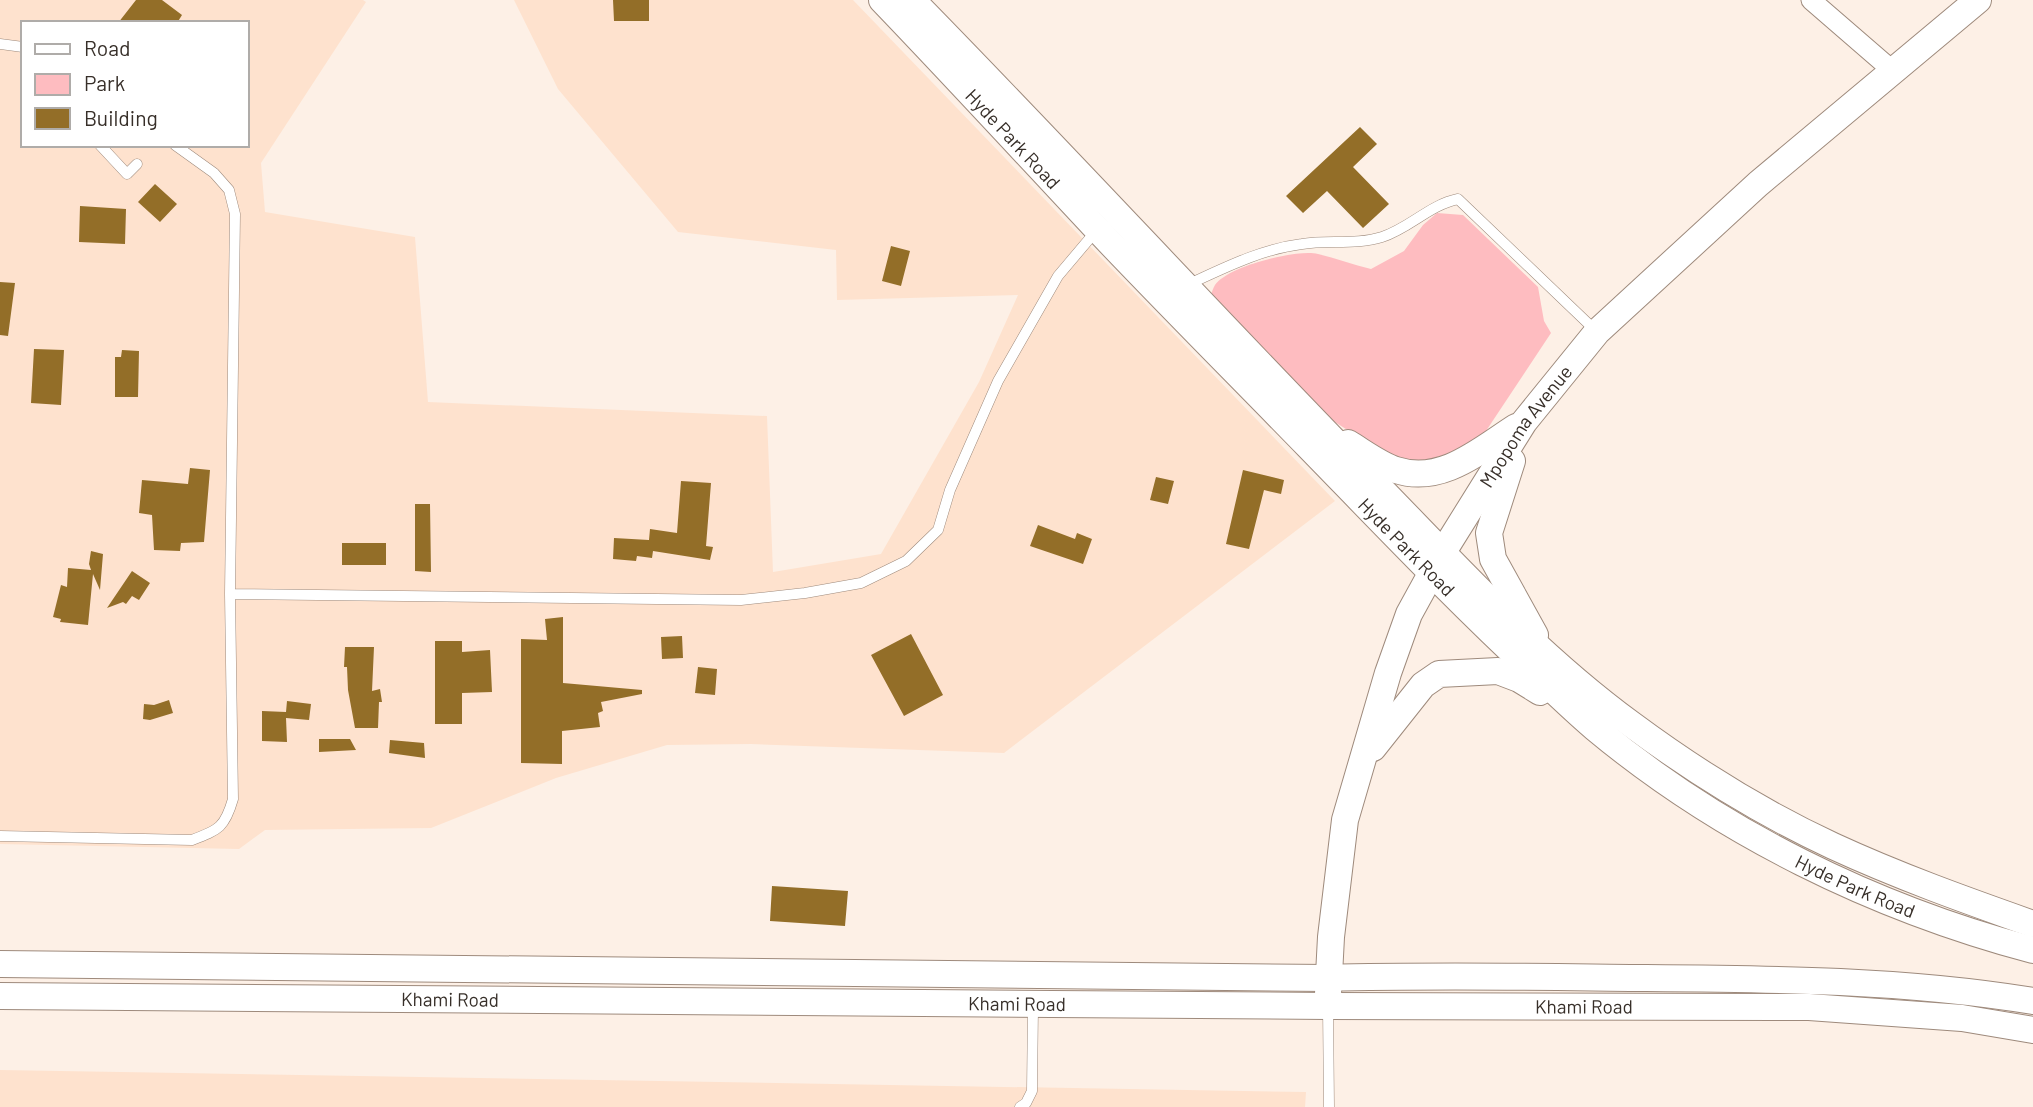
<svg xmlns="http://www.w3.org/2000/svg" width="2033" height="1107" font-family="Barlow,sans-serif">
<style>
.built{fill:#fee2ce;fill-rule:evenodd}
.green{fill:#febcc0}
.building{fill:#936e28}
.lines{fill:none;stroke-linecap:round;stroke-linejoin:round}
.lane-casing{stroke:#9e8a7c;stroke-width:11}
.street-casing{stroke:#9e8a7c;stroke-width:21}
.secondary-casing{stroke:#9e8a7c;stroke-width:28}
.lane{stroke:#fff;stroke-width:10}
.street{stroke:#fff;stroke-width:19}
.secondary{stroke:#fff;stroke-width:26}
.labels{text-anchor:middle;stroke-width:7;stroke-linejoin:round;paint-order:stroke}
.street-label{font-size:19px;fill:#372f29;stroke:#fff}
</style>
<rect width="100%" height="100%" fill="#fdf0e6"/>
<path class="built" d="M0,0H363L366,2L261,163L265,212L415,237L428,402L767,416L773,572L881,554L979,382L1018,295L837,300L836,250L678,232L558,89L514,0H853L1335,501L1004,753L751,744L667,745L556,778L431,828L265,830L239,849L0,844ZM23,23H247V145H23Z
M0,1070L1306,1092L1305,1107H0Z"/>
<path class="green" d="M1437,213L1463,215L1538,287L1544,321L1551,333L1480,440L1455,460L1399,463L1313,408L1211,295C1212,292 1213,288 1215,285C1228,266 1296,249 1318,254C1336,258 1353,265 1371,269L1404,251L1423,225Z"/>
<path class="building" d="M136,0H162L182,15L177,23H118Z
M613,0H649V21H614Z
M1360,127L1377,144L1353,167L1389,204L1363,228L1327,191L1303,213L1286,196Z
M155,184L177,204L160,222L138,202Z
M80,206L126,209L125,244L79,242Z
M891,246L910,251L901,286L882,281Z
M0,282L15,283L8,336L0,335Z
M34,349L64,350L61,405L31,403Z
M122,350L139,351L138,397H115V357H121Z
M190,468L210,470L204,542L181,543L180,551L154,550L152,515L139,513L142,480L188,484Z
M1243,470L1284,480L1281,494L1264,490L1249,549L1226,544Z
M1156,477L1174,481L1168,504L1150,500Z
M681,481L711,483L706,546L713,547L710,560L653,551L652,558L637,556L636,561L613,559L614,538L649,540L650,529L677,533Z
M415,504H430L431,572L415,571Z
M1038,525L1075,539L1077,533L1092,539L1083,564L1030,546Z
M342,543H386V565H342Z
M91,551L103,554L100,590L93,574L88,625L60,622L61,619L53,617L61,585L67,587L68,568L91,570L89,564Z
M132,571L150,583L139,600L132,596L126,604L123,602L107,608Z
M563,617V683L642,690V694L601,702L603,711L598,713L600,727L562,731V764L521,763V639L547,640L545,619Z
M911,634L943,695L904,716L871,655Z
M682,636L683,658L662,659L661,637Z
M435,641H462V652L490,650L492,692L462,693V724H435Z
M345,647H374L372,691L380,689L382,702H379L378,728H355L348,690L347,667H344Z
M698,667L717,669L715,695L695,693Z
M169,700L173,713L150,720L143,719L144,704L154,705Z
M287,701L311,704L309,720L286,718L287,742L262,741V711L286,712Z
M319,739H350L356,750L319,752Z
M390,740L424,743L425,758L389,753Z
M772,886L848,891L845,926L770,921Z"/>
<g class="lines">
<g class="lane-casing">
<path id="lane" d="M0,44L23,47
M100,145L127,174L137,164
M1187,285C1224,268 1261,249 1302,244C1328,240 1357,245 1382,237C1410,228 1429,205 1458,199L1597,332
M230,594L741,600L805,593L861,583L906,561L938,530L950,490L998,381L1058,276L1096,231
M0,836L192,840C219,830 225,827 233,799L230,594L235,214L229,190L214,173L175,145
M1328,1006L1329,1107
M1020,1107L1026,1103L1032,1091L1033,1007"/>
</g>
<g class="street-casing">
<path id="street" d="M1811,0L1893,71"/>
</g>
<g class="secondary-casing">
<g id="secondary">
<path id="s1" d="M882,0C954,75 1024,151 1095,227C1165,301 1237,373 1308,446C1384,524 1459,603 1539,677C1558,694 1576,712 1595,728C1721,833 1875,908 2033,950"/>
<path d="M912,0C1069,160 1221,326 1378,486C1459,569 1537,655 1631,724C1693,770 1762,813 1833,846C1898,876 1965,900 2033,924"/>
<path d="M1348,443C1363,452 1380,465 1396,470C1442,485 1480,450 1516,427"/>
<path d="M1512,461L1489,533L1493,559L1535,635"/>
<path d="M1373,748L1423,685L1439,674L1498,671L1519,679L1540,692"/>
<path d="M0,964L1328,978C1434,975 1540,977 1646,978C1776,979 1905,980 2033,1001"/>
<path id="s2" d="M1328,994L1331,937L1345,820L1388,673L1409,614L1443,552L1524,422L1597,332L1758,184L1978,0"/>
<path id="s3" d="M0,996L1328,1006L1809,1007L1962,1018L2033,1030"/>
</g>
</g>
<use href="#lane" class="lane"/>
<use href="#street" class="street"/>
<use href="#secondary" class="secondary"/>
</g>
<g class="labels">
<g class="street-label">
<text dy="7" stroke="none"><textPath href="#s1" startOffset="191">Hyde Park Road</textPath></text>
<text dy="7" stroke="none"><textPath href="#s2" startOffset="612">Mpopoma Avenue</textPath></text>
<text dy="7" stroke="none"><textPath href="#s1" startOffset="758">Hyde Park Road</textPath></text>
<text dy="7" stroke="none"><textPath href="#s1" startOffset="1325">Hyde Park Road</textPath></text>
<text dy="7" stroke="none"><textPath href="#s3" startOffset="450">Khami Road</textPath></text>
<text dy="7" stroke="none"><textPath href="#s3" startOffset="1017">Khami Road</textPath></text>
<text dy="7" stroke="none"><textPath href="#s3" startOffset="1584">Khami Road</textPath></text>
</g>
</g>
<rect x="21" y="21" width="228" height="126" fill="#ffffff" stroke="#afaca9" stroke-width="2"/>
<rect x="35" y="44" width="35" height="10" fill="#ffffff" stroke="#afaca9" stroke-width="2"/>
<text x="84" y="56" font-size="21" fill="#372f29">Road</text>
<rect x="35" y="74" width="35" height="21" fill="#febcc0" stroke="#afaca9" stroke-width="2"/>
<text x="84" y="91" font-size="21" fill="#372f29">Park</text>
<rect x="35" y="108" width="35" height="21" fill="#936e28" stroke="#afaca9" stroke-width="2"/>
<text x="84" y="126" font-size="21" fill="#372f29">Building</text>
</svg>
